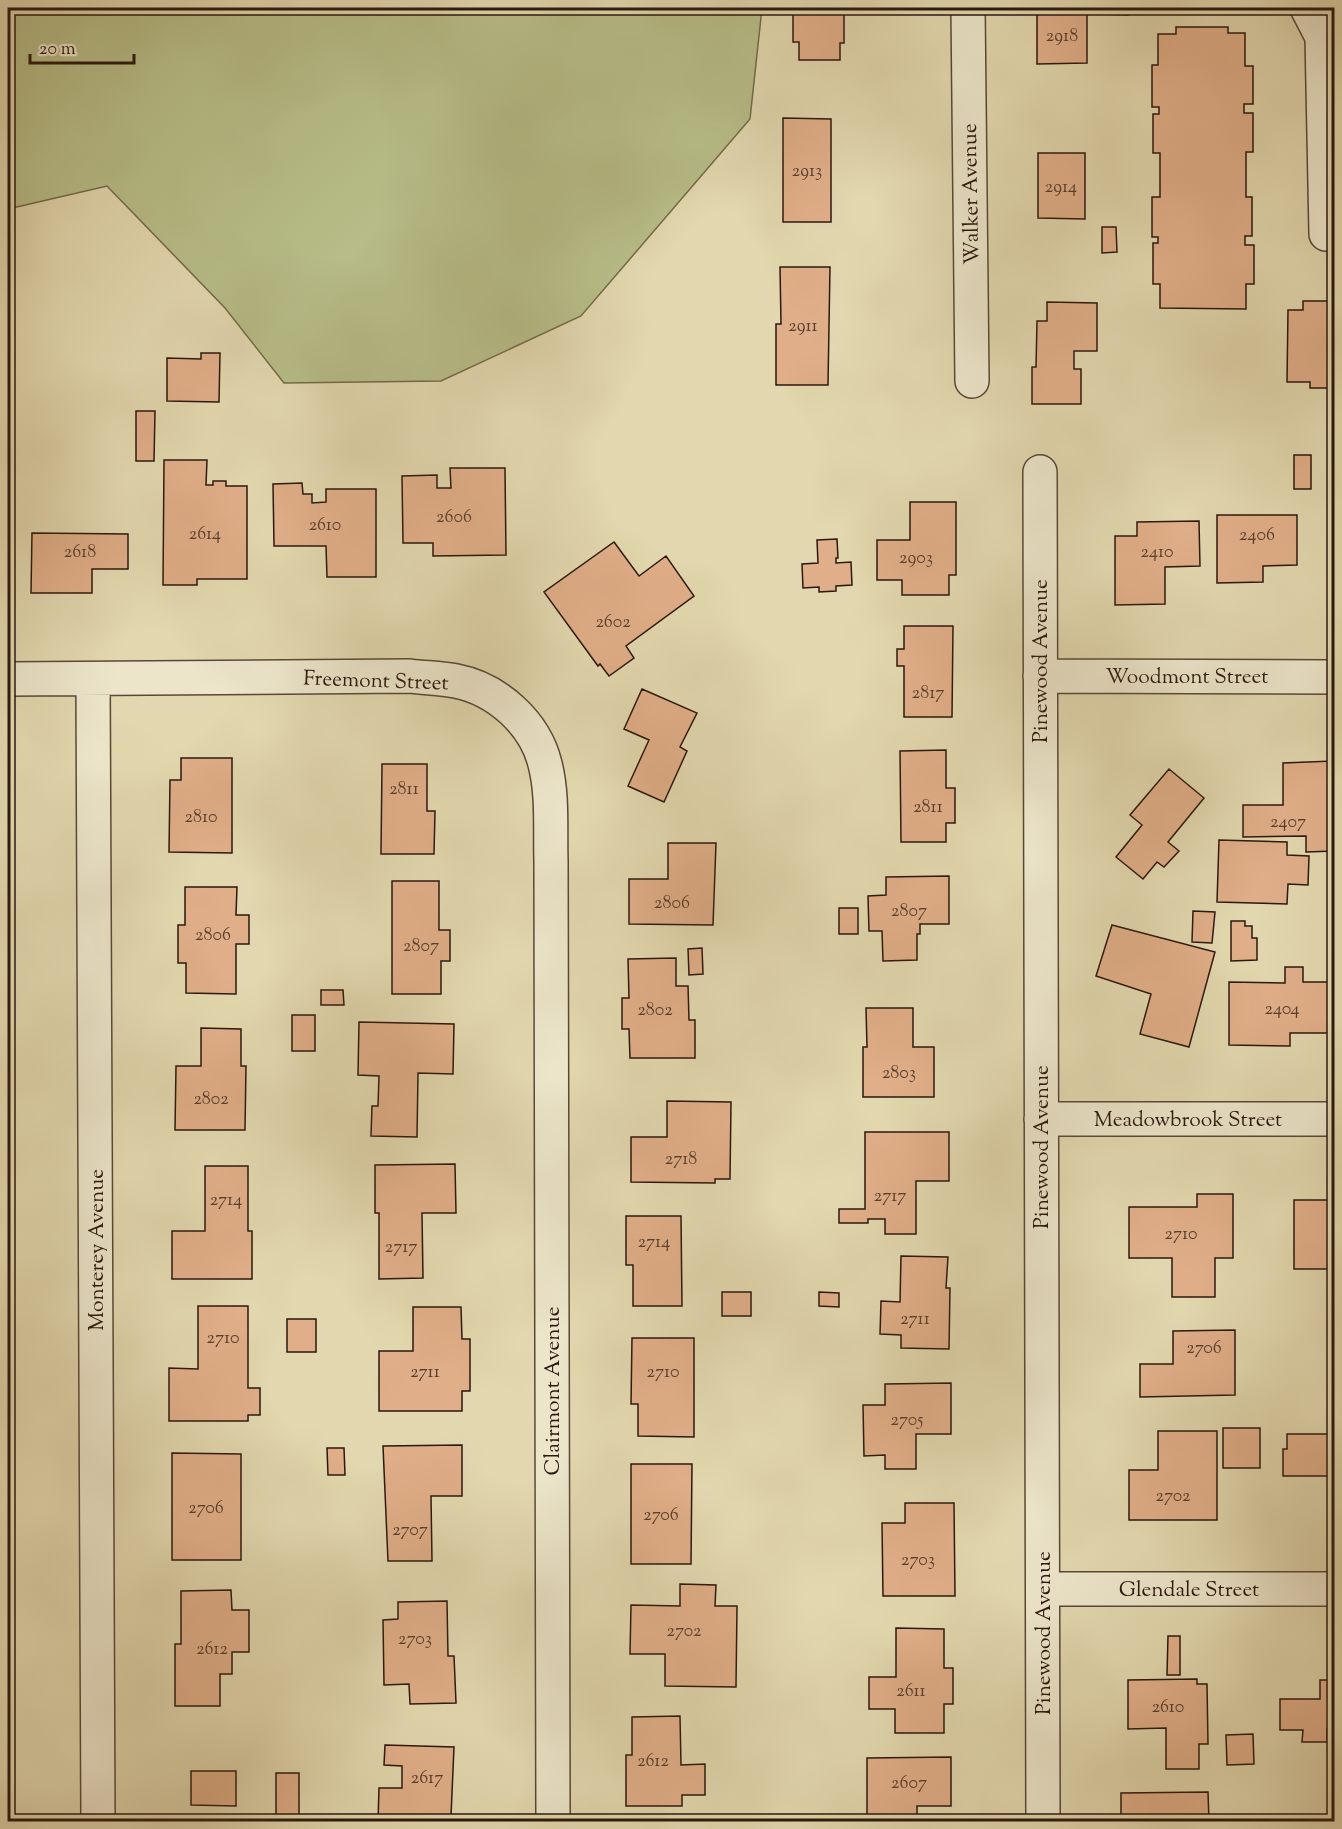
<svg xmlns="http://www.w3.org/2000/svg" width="1342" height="1829" font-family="'Sorts Mill Goudy',serif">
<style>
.green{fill:#b7bd88;stroke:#716a4c;stroke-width:1.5}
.building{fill:#e0ae88;stroke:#2b180f;stroke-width:1.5}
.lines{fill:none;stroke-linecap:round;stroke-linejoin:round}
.minor-casing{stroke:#594837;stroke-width:36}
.minor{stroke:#ece5ca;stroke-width:33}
.labels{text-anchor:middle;stroke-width:4.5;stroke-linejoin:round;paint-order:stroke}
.number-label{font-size:18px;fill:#583e2d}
.street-label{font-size:21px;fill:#2b180f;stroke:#ece5ca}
</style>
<rect width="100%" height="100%" fill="#e2d7ae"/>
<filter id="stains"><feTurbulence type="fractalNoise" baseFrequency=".00333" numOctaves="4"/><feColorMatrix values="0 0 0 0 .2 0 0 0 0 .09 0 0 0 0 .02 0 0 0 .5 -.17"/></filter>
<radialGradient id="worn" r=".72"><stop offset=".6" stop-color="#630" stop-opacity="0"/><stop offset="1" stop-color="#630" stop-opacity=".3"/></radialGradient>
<path class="green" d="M8,8H762L750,119L581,316L441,381L284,383L225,308L107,186L8,209Z"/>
<path class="building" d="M793,8H844V43H840V60H799V42H793Z
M1037,8H1087V63L1037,64Z
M1099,8H1128V15L1099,14Z
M1176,27H1228V33H1245V66H1253V104H1244V113H1253V152H1246V197H1252V236H1245V245H1254V284H1246V309L1160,308V284H1153V243H1158V237H1152V197H1160V153H1153V114H1159V107H1152V65H1158V34H1176Z
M783,118L831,119V222H783Z
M1038,153H1085V219L1038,218Z
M1102,227H1116L1117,252L1102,253Z
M780,267H830L828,385H776V324H781Z
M1303,301H1334V388H1310V382H1287L1288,310H1303Z
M1047,302L1097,303V351H1074V369H1081V404H1032V367H1036L1037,321H1047Z
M201,353H220L219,402L167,401V358L201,359Z
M136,411H155L154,461H136Z
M1294,455H1311V489H1294Z
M164,460H207L206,485H213V481H226V486H247V579H197V585H163Z
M450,468H505L506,555L433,556V543H403L402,476L437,475V488H451Z
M302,483L303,494H312V503L326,502V489H376V577H327L326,546H274L273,484Z
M910,502H956V575H949V595H902V580H877V540H910Z
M1217,515H1297V565L1263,566V582L1217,583Z
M1199,521L1200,566L1165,567V604L1115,605V536H1137V522Z
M32,533L128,534V569H92V593H31Z
M837,539L838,558H836V563L851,562L852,585L836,586V591L819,592V587L803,588L802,564L818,563L817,540Z
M614,542L639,576L666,556L694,596L626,646L634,658L609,676L600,664L598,666L544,592Z
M904,626H953L952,717H904V666H897V649H904Z
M642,689L697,713L680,747L687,751L664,802L628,786L649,740L624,729Z
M946,750V788H955V823H946V842H901L900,751Z
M181,758H232V853L169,852L170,780H181Z
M1333,761L1334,851L1306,852V836L1243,837V805H1283V763Z
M382,764H427V811H435L434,854H381Z
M1169,769L1204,798L1168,842L1179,851L1164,867L1157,862L1143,879L1116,857L1142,825L1130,815Z
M1219,840L1287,842V855L1309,856L1308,885L1288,884L1287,904L1217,902Z
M668,843H716L713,925L629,924V879H668Z
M8,860H11V892H8Z
M949,876V924H920V934H917V960L883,961L882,931H869L868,896L886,895V877Z
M392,881H439V930H450V961H441V994H392Z
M185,887H237L236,915H249V944H236V994L186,993V963H178V925H185Z
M839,908H858V934H839Z
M1193,911L1215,912L1212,943L1192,942Z
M1231,921H1245V926H1252V938H1257V960L1231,961Z
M1112,925L1215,952L1189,1047L1140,1034L1151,994L1096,976Z
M702,948L703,974L689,975L688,949Z
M676,958V986H688L689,1020H695V1058H630L629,1029H622V998H629L628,959Z
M1285,967H1303V982H1334V1033H1290V1046L1229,1045V982L1285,983Z
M321,990H343L344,1005H321Z
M866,1008H913V1047H934V1097H863V1047H867Z
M292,1015H315V1051H292Z
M359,1022L454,1024L453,1074L418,1073L417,1137L371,1136L372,1106H378L379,1076L358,1075Z
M201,1028L241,1029V1066H246L245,1130H175L176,1066H201Z
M667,1101L731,1102L730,1179H715V1183L631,1182V1137H667Z
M865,1132H949V1181H916V1234H885V1219H868V1223H839V1209H865Z
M455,1164L456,1213H422L423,1278L379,1279V1213H375V1165Z
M205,1166H248V1231H252V1279H172V1231H205Z
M1197,1194H1233V1258H1215V1297H1172V1258H1129V1207H1197Z
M1294,1200H1334V1269H1294Z
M626,1216H681L682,1306H633V1265H626Z
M901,1256L948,1257L946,1288H950L949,1349L901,1348V1335L880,1334L881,1301L900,1302Z
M722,1292H751V1316H722Z
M819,1292L839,1293V1307L819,1306Z
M198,1306H248V1388H260V1415H248V1421H169V1368L198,1369Z
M413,1307H461L462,1339H470V1391H462V1411H379V1351H413Z
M287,1319H316V1352H287Z
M1235,1330V1395L1140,1397V1364H1173V1331Z
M632,1338H694V1437L638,1436V1404H631Z
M951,1383V1434H916V1469H885V1455L864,1456L863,1405H885V1384Z
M1223,1428H1260V1468H1223Z
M1158,1431H1217V1520H1129V1470H1158Z
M1287,1434H1334V1476H1283V1449H1287Z
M462,1445V1496H431L432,1561H388L383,1446Z
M327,1448H344L345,1475H328Z
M172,1453L241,1454V1560H172Z
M631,1464H692L691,1564H631Z
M905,1503H954L955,1596H883L882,1523H905Z
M680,1584L716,1585L715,1606H737L736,1687L665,1686V1654H630L631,1605L680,1606Z
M231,1590L232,1610H249V1652H232V1674H220V1706H175V1644H181V1591Z
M447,1601L448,1656H454L456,1703L410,1704L409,1684L384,1685L383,1620L398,1619V1602Z
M896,1628L944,1629V1668H953V1704H944V1733H895V1709H869V1677H896Z
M1168,1636H1180V1675H1167Z
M1197,1679V1684H1207L1208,1744H1199V1769H1166V1728L1128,1729V1680Z
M1320,1680H1334V1730L1327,1729V1742H1302L1303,1730H1280V1699H1320Z
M680,1716L681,1765L705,1764V1795H682V1806H626V1755H632V1717Z
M1253,1734L1254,1764L1227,1765L1226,1735Z
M385,1745L454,1747L451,1816L483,1817V1822H378L379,1788H402V1766L384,1765Z
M951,1757V1806H917V1822H862V1817H867V1758Z
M191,1771H236V1806L191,1805Z
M276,1773H299V1815H276Z
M1208,1792L1209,1822H1121V1793Z
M238,1820V1822H155V1821Z"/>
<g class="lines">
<g class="minor-casing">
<path id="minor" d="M968,8L972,381
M1307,8L1322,37L1326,234H1334
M1040,472L1043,1822
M1040,676L1334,677
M8,679L410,676C425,678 441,678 456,681C497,689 535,723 545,764C553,795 550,829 551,861L553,1822
M93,679L98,1822
M1041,1119H1334
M1043,1589H1334"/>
</g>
<use href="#minor" class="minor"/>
</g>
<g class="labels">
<g class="number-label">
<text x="1062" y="41">2918</text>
<text x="807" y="176">2913</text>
<text x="1061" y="192">2914</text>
<text x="803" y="331">2911</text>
<text x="454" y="522">2606</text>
<text x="325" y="530">2610</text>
<text x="205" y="539">2614</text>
<text x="1257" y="540">2406</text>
<text x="80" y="557">2618</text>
<text x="1157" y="557">2410</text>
<text x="916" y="563">2903</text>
<text x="613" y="627">2602</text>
<text x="928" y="698">2817</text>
<text x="404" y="794">2811</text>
<text x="928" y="812">2811</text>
<text x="201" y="822">2810</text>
<text x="1288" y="827">2407</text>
<text x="672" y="908">2806</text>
<text x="909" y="916">2807</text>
<text x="213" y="940">2806</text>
<text x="421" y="951">2807</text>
<text x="1282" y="1014">2404</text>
<text x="655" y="1015">2802</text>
<text x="899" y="1078">2803</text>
<text x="211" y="1104">2802</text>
<text x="681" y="1164">2718</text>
<text x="890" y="1201">2717</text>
<text x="226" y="1205">2714</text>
<text x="1181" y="1239">2710</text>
<text x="654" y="1247">2714</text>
<text x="401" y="1252">2717</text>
<text x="915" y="1324">2711</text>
<text x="223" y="1343">2710</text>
<text x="1204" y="1353">2706</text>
<text x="425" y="1377">2711</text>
<text x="663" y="1377">2710</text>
<text x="907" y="1425">2705</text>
<text x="1173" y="1501">2702</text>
<text x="206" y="1513">2706</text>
<text x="661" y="1520">2706</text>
<text x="410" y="1535">2707</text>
<text x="918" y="1565">2703</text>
<text x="684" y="1636">2702</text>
<text x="415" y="1644">2703</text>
<text x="212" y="1654">2612</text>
<text x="911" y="1696">2611</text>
<text x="1168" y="1712">2610</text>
<text x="653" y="1766">2612</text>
<text x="427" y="1783">2617</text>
<text x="909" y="1788">2607</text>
</g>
<g class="street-label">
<text transform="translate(970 194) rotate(-91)" y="7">Walker Avenue</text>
<text transform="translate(1040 661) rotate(-90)" y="7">Pinewood Avenue</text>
<text x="1187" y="683">Woodmont Street</text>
<text transform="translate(376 680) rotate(2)" y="7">Freemont Street</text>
<text x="1188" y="1126">Meadowbrook Street</text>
<text transform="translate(1041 1147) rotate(-90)" y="7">Pinewood Avenue</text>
<text transform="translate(96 1250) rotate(-90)" y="7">Monterey Avenue</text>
<text transform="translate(552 1391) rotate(-90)" y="7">Clairmont Avenue</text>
<text x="1189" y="1596">Glendale Street</text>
<text transform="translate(1043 1633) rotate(-90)" y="7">Pinewood Avenue</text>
</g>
</g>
<rect width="1342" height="1829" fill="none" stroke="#e2d7ae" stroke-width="30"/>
<rect x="9" y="9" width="1324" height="1811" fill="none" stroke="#2b180f" stroke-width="3"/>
<rect x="15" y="15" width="1312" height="1799" fill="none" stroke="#2b180f" stroke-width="1.5"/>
<path d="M30 54v9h104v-9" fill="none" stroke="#2b180f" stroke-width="3"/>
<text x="39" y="54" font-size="18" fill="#2b180f" stroke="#ece5ca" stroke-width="4.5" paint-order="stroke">20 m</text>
<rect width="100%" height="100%" filter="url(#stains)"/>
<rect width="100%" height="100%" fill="url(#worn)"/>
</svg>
